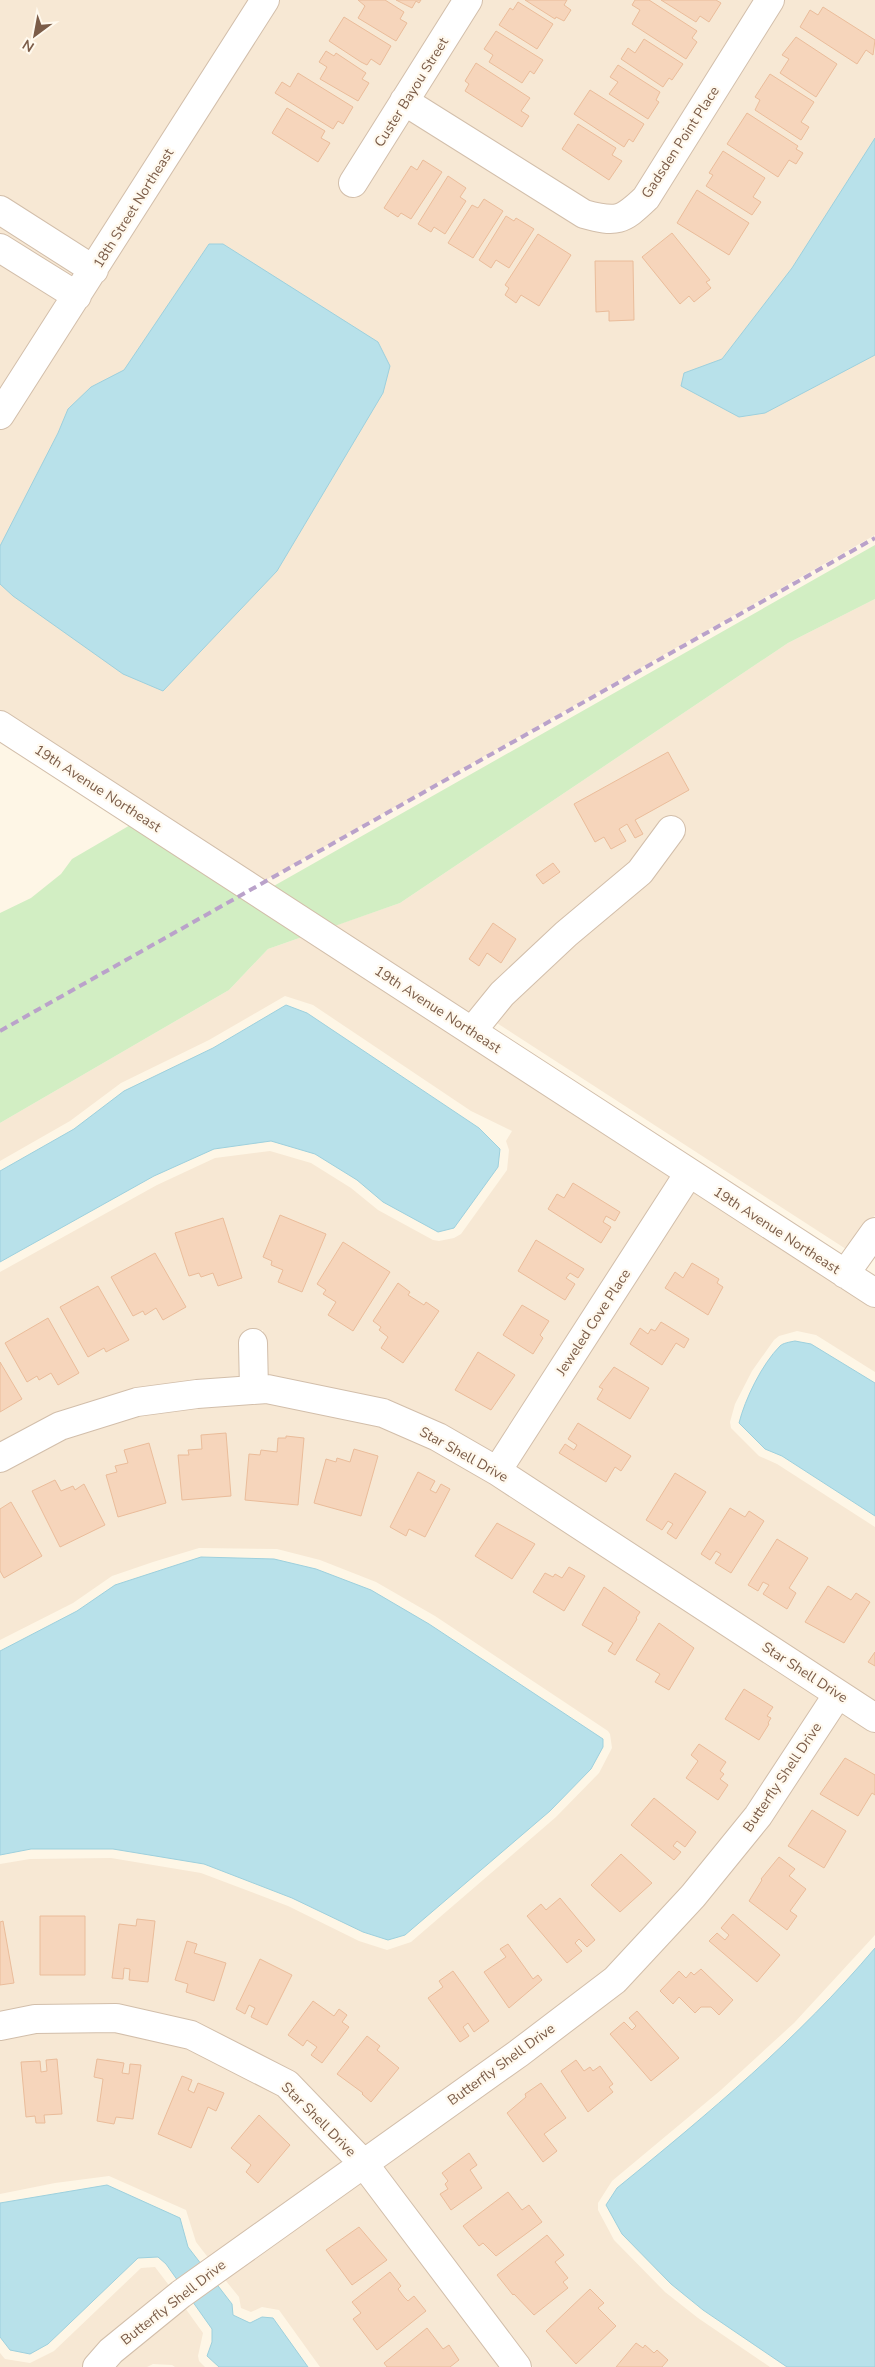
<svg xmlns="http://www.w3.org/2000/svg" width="875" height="2367" font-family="'Nunito Sans',sans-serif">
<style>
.residential{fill:#f7e8d4}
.green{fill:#d2eec3}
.water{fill:#b8e1ea;stroke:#9dd0dd}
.building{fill:#f6d5bb;stroke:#eabc9a}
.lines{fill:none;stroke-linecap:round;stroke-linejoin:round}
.minor-casing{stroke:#d2beaa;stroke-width:30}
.minor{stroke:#fff;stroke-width:28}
.rail{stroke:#baa2ca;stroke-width:4;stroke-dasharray:8 5;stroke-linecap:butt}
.labels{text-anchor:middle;stroke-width:4.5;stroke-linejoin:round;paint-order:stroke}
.street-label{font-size:14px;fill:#7b5c48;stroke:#fff9ee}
</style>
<rect width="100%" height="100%" fill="#fef6e6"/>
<path class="residential" d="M0,0H875V535L252,888L0,723Z
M875,599V1215L849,1251L486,1016L482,1021L334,926L400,903L788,643Z
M305,936L675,1177L494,1457L264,1378L263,1330L242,1333L243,1379L0,1447V1272L157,1185L215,1158L270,1151L311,1163L351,1188L378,1210L433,1240L439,1241L454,1238L461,1234L507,1170L509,1150L506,1141L512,1131L471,1111L313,1005L285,996L209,1040L121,1083L70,1121L0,1161V1123L229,990L268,949Z
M692,1188L875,1308V1372L816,1335L797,1331L779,1336L774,1340L752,1371L735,1404L730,1422L731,1428L759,1456L777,1464L875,1527V1704L511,1467Z
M265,1400L379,1424L433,1447L491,1481L823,1698L750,1810L686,1889L608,1971L366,2150L196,2025L0,2015V1864L30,1859L111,1858L201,1873L288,1906L359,1941L387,1950L411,1942L556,1817L599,1773L612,1748L610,1734L608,1731L435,1616L376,1582L320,1560L277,1549L199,1548L153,1562L112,1576L73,1603L0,1640V1470L63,1436L138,1413Z
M840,1709L875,1732V1935L794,2023L721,2090L612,2181L598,2203V2210L614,2240L665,2292L698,2318L770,2367H533L379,2165L620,1988Z
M35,2030H114L187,2046L280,2093L347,2163L210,2260L196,2242L186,2210L109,2176L55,2183L0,2194V2037Z
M361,2179L503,2367H320L279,2310L262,2307L251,2312L241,2308L239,2297L222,2276Z
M155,2267L171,2288L84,2367H0V2353L5,2359L30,2363L54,2351L141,2268Z
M183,2305L203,2333L198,2356L199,2361L205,2367H175L172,2365L153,2364L147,2367H110Z"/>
<path class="green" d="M875,545V599L788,643L400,903L332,927L272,887Z
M132,824L305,936L268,949L229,990L0,1123V913L31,898L61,874L72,859Z"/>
<path class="water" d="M875,138V355L765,413L739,417L681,386L684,373L722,359L792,268Z
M209,244H223L378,342L390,366L383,393L277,571L163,691L123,674L13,596L0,584V546L58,433L68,409L91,387L124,370Z
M286,1005L307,1013L479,1128L500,1149L498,1167L454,1228L438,1232L383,1202L357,1180L315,1154L271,1141L214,1149L154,1176L0,1262V1171L74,1129L124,1091L213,1048Z
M795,1341L811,1344L875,1383V1516L782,1456L765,1449L739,1423C745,1399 762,1364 780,1346C783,1343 790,1342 795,1341Z
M201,1557L274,1559L316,1569L371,1590L429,1624L603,1739V1747L591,1769L550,1811L405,1935L388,1940L363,1932L292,1898L204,1864L113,1849H31L0,1855V1651L77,1611L115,1585Z
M875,1948V2367H787L703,2310L671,2284L622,2234L606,2205L617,2188C708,2114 799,2038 875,1948Z
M107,2185L180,2218L188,2247L232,2304L233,2315L250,2323L262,2317L273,2318L308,2367H219L207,2356L212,2342V2329L166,2264L158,2257L138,2258L48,2344L30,2354L10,2350L0,2337V2203Z"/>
<path class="building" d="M358,0H385L404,12L400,19L407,23L396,41L358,18L365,6Z
M396,0H421L419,3L416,1L412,8Z
M525,0H567L564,5L571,10L564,21L556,17L555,19Z
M635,0H649L697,31L692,38L697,42L686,59L632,24L640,10L632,5Z
M661,0H716L721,3L709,22L700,16L696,22Z
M518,2L553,24L537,49L499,25L510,8L513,10Z
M823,7L875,40L873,55L866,50L857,64L800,27L810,10L818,15Z
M344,17L391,46L380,65L371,59L367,65L361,62L329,41Z
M496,31L543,60L534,74L530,71L522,83L489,62L493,55L484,49Z
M796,37L837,64L816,97L780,73L789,59L782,55Z
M644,39L683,64L672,80L669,78L663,87L621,59L628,48L635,53Z
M326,51L334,56L336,53L366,73L362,79L369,83L358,101L320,79L327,67L319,62Z
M476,63L530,98L521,111L529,116L522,127L465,91L469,84L465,81Z
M618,65L660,92L656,100L659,102L648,119L609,94L618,82L610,77Z
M298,73L353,107L343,124L338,121L333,129L275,93L282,82L290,87Z
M770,74L814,102L801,122L809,127L801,140L755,110L760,100L755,97Z
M590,90L644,124L633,142L629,139L624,147L574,114Z
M287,108L325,131L321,138L330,143L318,162L272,133Z
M747,113L798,146L796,149L803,153L796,164L789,160L778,177L727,144Z
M578,124L616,148L612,155L622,161L609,180L562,149Z
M723,151L765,178L753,197L761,202L752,215L706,186L713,175L709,173Z
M423,160L442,172L411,219L401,213L398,217L384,208L411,166L417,170Z
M448,176L466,188L460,197L466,201L445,234L434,227L431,232L418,224Z
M697,190L749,223L729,255L677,223Z
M484,199L503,211L473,258L448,243L472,205L478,208Z
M506,216L514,221L516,218L534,229L509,268L496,260L491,268L479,260Z
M672,233L710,280L706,282L711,288L694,302L689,296L680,304L642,257Z
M538,234L571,255L539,306L521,295L516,303L505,295L509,288L505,285Z
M595,261H633L634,320L609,321V311L596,312Z
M668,752L689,790L635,820L643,834L635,838L627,824L619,829L626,841L611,849L604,837L595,842L574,804Z
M553,863L560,872L543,884L536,875Z
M493,923L516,939L501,963L487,953L479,966L469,959Z
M573,1183L620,1212L615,1221L606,1216L603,1222L611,1227L601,1243L548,1209L557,1194L564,1198Z
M280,1215L326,1234L302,1292L278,1282L283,1270L271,1265L272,1261L263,1257Z
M223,1218L242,1278L218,1286L213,1273L201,1277L199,1273L189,1276L175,1233Z
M536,1240L584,1269L578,1278L570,1273L566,1278L575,1284L565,1300L518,1271Z
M343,1242L390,1272L353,1331L328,1315L336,1302L323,1294L326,1290L317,1284Z
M155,1253L186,1307L163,1320L156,1308L145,1315L143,1311L133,1316L111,1277Z
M692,1263L719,1279L717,1283L723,1287L708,1315L665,1288L675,1272L683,1278Z
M398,1283L410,1292L408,1295L424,1305L426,1302L439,1311L403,1363L381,1348L388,1337L379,1330L381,1327L373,1321Z
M98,1286L129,1340L106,1352L104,1348L88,1357L60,1307Z
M522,1305L549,1321L540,1335L543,1338L533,1354L503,1335Z
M48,1318L79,1373L58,1385L51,1373L39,1380L37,1376L27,1382L5,1343Z
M661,1322L689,1339L684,1348L676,1343L662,1365L630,1344L640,1328L648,1334L651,1329L655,1331Z
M478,1352L515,1375L491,1410L455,1390Z
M0,1362L22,1399L0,1412Z
M614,1367L649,1388L630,1419L597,1399L603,1389L599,1387Z
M578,1423L631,1456L621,1471L615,1467L606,1482L559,1453L565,1444L574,1450L577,1445L568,1439Z
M226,1433L231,1496L182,1500L178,1455H189L188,1450L202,1449L201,1435Z
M286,1436L304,1438L298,1505L245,1500L249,1454L260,1455L261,1450L277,1452L278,1438H286Z
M149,1443L166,1503L118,1517L106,1475L117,1472L115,1466L128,1463L124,1450Z
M354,1449L378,1456L361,1516L314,1503L326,1459L336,1462L337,1458L350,1462Z
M418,1472L435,1481L430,1490L436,1493L441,1484L450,1489L425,1537L409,1529L406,1536L390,1527Z
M675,1473L706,1492L676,1539L667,1533L673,1524L668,1521L662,1530L646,1520Z
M55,1480L61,1491L73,1486L75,1490L84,1484L105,1525L60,1547L32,1491Z
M11,1502L42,1556L4,1578L0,1571V1509Z
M730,1508L745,1517L749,1511L764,1521L731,1573L715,1563L721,1554L716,1551L710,1560L701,1554Z
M497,1523L535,1544L512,1579L475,1556Z
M777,1539L808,1558L789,1588L796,1593L787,1609L763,1594L769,1585L763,1582L758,1591L748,1585Z
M569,1567L585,1576L564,1611L533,1592L545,1573L553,1577L555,1574L562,1578Z
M828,1586L851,1600L856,1593L870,1602L844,1643L805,1622Z
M604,1587L640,1612L636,1618L637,1619L615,1655L608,1651L613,1643L582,1625Z
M659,1623L694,1648L669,1690L655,1682L660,1674L636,1660Z
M875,1652V1666L868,1662Z
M744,1689L773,1707L767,1716L771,1718L768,1723L769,1724L759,1740L725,1719Z
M699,1744L726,1762L720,1771L724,1774L720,1779L728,1785L718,1800L686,1778L698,1761L691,1755Z
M845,1758L875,1775V1795L872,1793L858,1816L820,1794Z
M654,1798L696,1832L685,1847L677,1841L673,1846L681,1852L674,1860L631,1825Z
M812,1810L846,1831L824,1868L788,1846Z
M621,1854L652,1883L620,1912L591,1885Z
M779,1857L795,1869L789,1876L806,1889L790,1911L797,1916L787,1930L749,1901L762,1880L761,1879Z
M560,1898L595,1940L587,1947L579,1939L575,1943L582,1951L567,1963L527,1916L541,1904L546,1910Z
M733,1914L780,1955L757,1982L709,1941L717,1933L725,1940L729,1935L721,1928Z
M40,1916H85V1975H40Z
M137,1919L155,1921L148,1982L129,1980L130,1969L124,1968L123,1979L112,1978L119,1924L136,1926Z
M3,1921L14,1983L0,1985V1922Z
M187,1941L197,1944L194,1953L226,1963L214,2001L186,1992L188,1984L175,1980Z
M508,1944L533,1979L538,1975L542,1980L509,2008L484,1972L506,1957L500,1949Z
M260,1959L292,1975L267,2025L251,2017L255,2008L249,2005L245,2014L236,2009Z
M701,1969L733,2000L719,2015L711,2007H701L695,2013L679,1997L673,2004L660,1991L679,1971L686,1978L691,1972L694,1975Z
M453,1971L489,2021L474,2032L468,2023L463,2027L469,2036L460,2042L428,1998L443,1987L439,1981Z
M313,2001L334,2016L339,2009L347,2015L342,2022L349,2027L322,2063L311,2055L317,2047L307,2040L303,2046L288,2035Z
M637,2011L679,2058L651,2081L610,2034L624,2022L632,2030L636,2026L629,2018Z
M367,2036L380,2046L377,2050L399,2068L371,2102L362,2094L363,2093L337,2074Z
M57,2059L62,2114L44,2115L45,2123H36L35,2116L26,2117L21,2062L40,2061L41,2072L47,2071L46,2060Z
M97,2059L124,2063L122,2073L129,2074L130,2064L141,2065L133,2119L116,2117L114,2124L97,2121L103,2079L94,2077Z
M576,2060L584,2071L590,2067L593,2071L600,2066L613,2084L609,2087L613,2092L588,2112L561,2071Z
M182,2076L192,2080L188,2090L194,2093L198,2083L224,2093L216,2111L208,2107L191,2148L158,2134Z
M541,2083L566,2118L544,2134L557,2151L543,2162L507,2113L526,2097L525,2094Z
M259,2115L290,2145L258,2183L246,2172L251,2165L231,2148Z
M469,2153L477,2165L470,2170L482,2188L451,2210L440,2194L448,2189L445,2184L448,2181L442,2173Z
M508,2192L522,2210L529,2205L542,2222L496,2256L483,2243L479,2246L463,2226Z
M359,2227L387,2260L352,2285L326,2250Z
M547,2235L564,2255L555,2262L568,2278L563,2282L568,2288L534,2315L514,2294L513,2295L497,2275Z
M390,2272L401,2286L398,2289L404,2297L408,2301L414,2296L426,2311L377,2350L353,2319L361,2313L352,2302Z
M590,2289L604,2303L598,2308L616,2326L576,2364L546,2331Z
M427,2328L443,2349L449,2345L459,2360L450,2367H387L384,2363Z
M636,2343L643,2348L645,2345L654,2353L657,2350L668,2360L662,2367H616Z"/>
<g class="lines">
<g class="minor-casing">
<path id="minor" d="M404,101L584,214C617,223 622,221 646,198L770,0
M353,183L468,0
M0,210L94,270
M0,248L77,296
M0,415L265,0
M0,725L875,1293
M472,1031L502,994L566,934L640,872L671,830
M845,1274L875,1232
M253,1343L254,1390
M0,1458L60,1426L137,1402L197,1394L267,1389L383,1413L438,1437L497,1471L875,1718
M497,1471L689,1173
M0,2026L35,2019L116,2018L191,2035L287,2084L364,2164L517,2367
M97,2367L111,2351L181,2294L519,2053L615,1980L693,1896L758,1816L838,1694"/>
</g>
<use href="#minor" class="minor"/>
<path class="rail" d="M0,1031L875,538"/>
</g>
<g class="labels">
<g class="street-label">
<text transform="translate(411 92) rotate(-58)" y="5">Custer Bayou Street</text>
<text transform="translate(680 142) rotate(-57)" y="5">Gadsden Point Place</text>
<text transform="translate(133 208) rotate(-58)" y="5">18th Street Northeast</text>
<text transform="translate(98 788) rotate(33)" y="5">19th Avenue Northeast</text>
<text transform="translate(438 1009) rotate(33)" y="5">19th Avenue Northeast</text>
<text transform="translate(777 1230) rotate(33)" y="5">19th Avenue Northeast</text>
<text transform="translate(593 1322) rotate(-57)" y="5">Jeweled Cove Place</text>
<text transform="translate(464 1454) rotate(29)" y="5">Star Shell Drive</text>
<text transform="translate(805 1672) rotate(33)" y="5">Star Shell Drive</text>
<text transform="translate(782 1777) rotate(-56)" y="5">Butterfly Shell Drive</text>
<text transform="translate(501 2064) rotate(-36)" y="5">Butterfly Shell Drive</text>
<text transform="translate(319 2119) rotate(45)" y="5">Star Shell Drive</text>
<text transform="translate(173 2302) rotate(-38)" y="5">Butterfly Shell Drive</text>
</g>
</g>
<g transform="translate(35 35) rotate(212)" stroke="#fff9ee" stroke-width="4" paint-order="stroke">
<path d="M0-4L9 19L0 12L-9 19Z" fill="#7b5c48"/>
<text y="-8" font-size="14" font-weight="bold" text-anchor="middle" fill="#7b5c48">N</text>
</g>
</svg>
